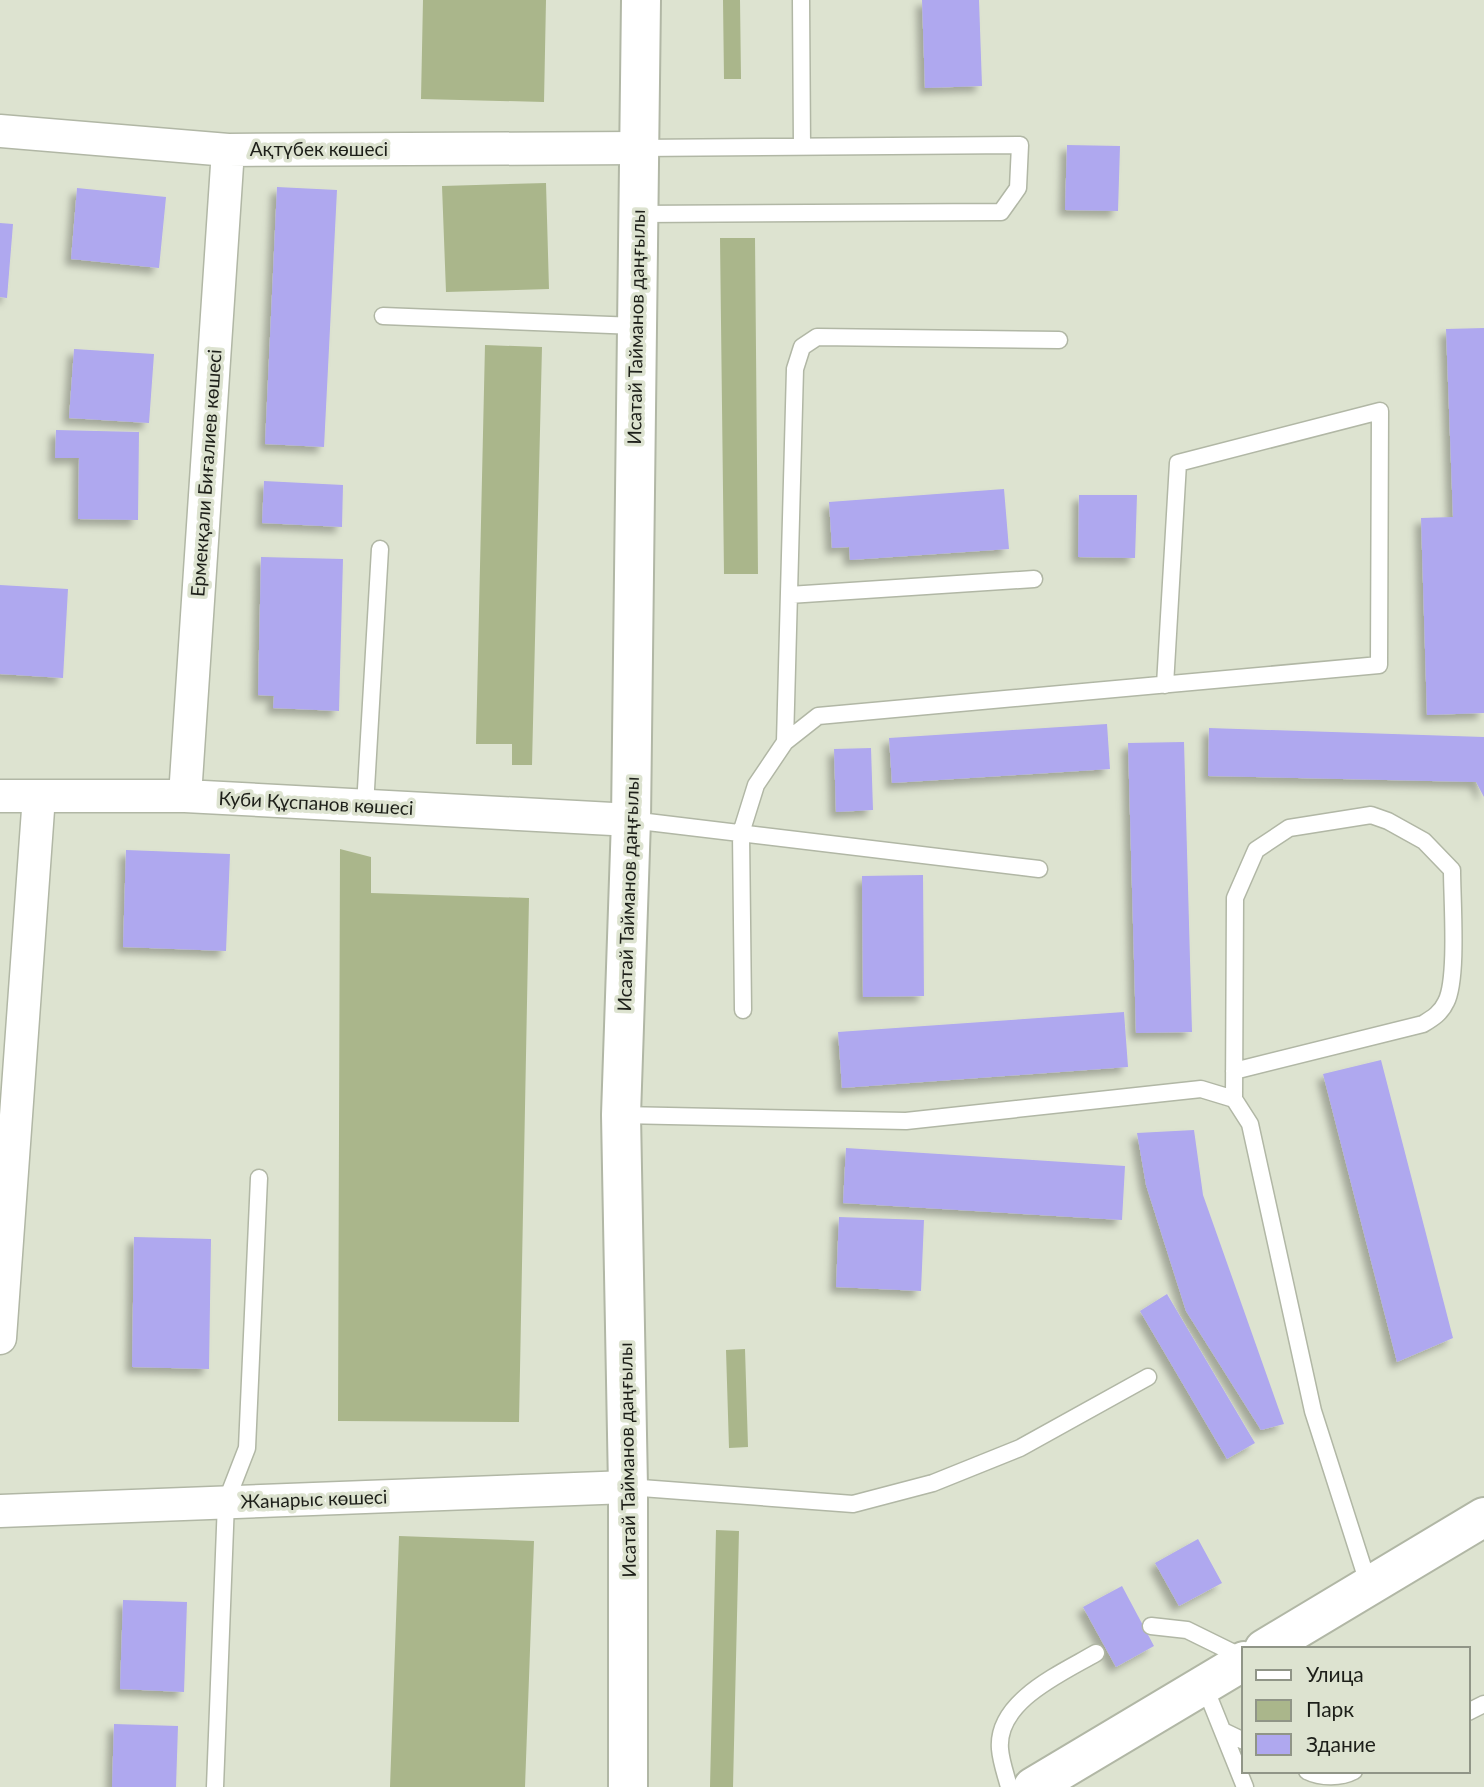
<svg xmlns="http://www.w3.org/2000/svg" width="1484" height="1787" font-family="Lato,sans-serif">
<style>
.green{fill:#aab68b}
.building{fill:#afa8ef;filter:url(#shadow)}
.lines{fill:none;stroke-linecap:round;stroke-linejoin:round}
.service-casing{stroke:#b1b7a5;stroke-width:19}
.minor-casing{stroke:#b1b7a5;stroke-width:35}
.primary-casing{stroke:#b1b7a5;stroke-width:42}
.service{stroke:#fff;stroke-width:16}
.minor{stroke:#fff;stroke-width:32}
.primary{stroke:#fff;stroke-width:38}
.labels{text-anchor:middle;stroke-width:7;stroke-linejoin:round;paint-order:stroke}
.street-label{font-size:19px;fill:#1d1f19;stroke:#dde3d0}
</style>
<defs>
<filter id="shadow"><feDropShadow dx="-6" dy="6" stdDeviation="3.5" flood-color="#0004"/></filter>
</defs>
<rect width="100%" height="100%" fill="#dde3d0"/>
<path class="green" d="M423,0H546L544,102L421,99Z
M723,0H740L741,79H724Z
M546,183L549,289L446,292L442,186Z
M720,238H755L758,574H724Z
M485,345L542,347L532,765H512V744H476Z
M340,849L371,857V893L529,898L519,1422L338,1421Z
M745,1349L748,1447L729,1448L726,1350Z
M716,1530L739,1531L733,1787H710Z
M399,1536L534,1541L525,1787H390Z"/>
<path class="building" d="M922,0H979L982,86L925,88Z
M1067,145L1120,146L1118,211L1065,210Z
M277,187L337,190L324,447L265,444Z
M77,188L166,197L159,268L71,259Z
M0,223L13,224L7,298L0,297Z
M1484,328V713L1427,715L1421,518L1453,517L1446,329Z
M74,349L154,354L149,423L69,418Z
M56,430L139,432L138,520L78,519L79,458H55Z
M264,481L343,485L342,527L262,523Z
M1004,489L1009,549L850,560L849,547L832,548L829,502Z
M1079,495H1137L1135,558L1078,557Z
M261,557L343,559L339,711L273,708L274,696L258,695Z
M0,585L68,589L63,678L0,674Z
M1107,724L1110,769L892,783L889,738Z
M1209,728L1484,737V797L1476,782L1208,776Z
M1184,742L1192,1032L1136,1033L1128,743Z
M871,748L873,810L836,812L834,749Z
M126,850L230,854L226,951L123,947Z
M923,875L924,996L863,997L862,876Z
M1124,1012L1128,1067L842,1088L838,1032Z
M1381,1060L1453,1338L1397,1362L1323,1074Z
M1194,1130L1203,1195L1284,1424L1261,1430L1186,1311L1146,1185L1137,1133Z
M846,1148L1125,1166L1122,1220L843,1203Z
M839,1217L924,1220L921,1291L836,1287Z
M134,1237L211,1239L209,1369L132,1367Z
M1167,1294L1255,1443L1227,1459L1140,1311Z
M1198,1539L1222,1583L1179,1606L1155,1563Z
M1122,1586L1154,1646L1116,1667L1083,1607Z
M123,1600L187,1602L184,1692L120,1689Z
M114,1724L178,1726L176,1787H112Z"/>
<g class="lines">
<g class="service-casing">
<path id="service" d="M801,0L802,146
M638,214L1001,212L1018,188L1020,145L638,148
M383,316L636,326
M789,595L1034,579
M785,742L818,716L1379,665L1380,411L1178,463L1165,685
M365,806L380,549
M631,820L1039,869
M743,1010L741,833L756,785L785,742L795,369L802,347L817,337L1059,340
M1234,1099L1235,898L1256,850L1289,828L1371,815L1388,821L1424,841L1452,870C1452,900 1458,979 1446,1002C1441,1013 1433,1018 1423,1024L1234,1071
M621,1115L906,1121L1201,1089L1234,1099L1250,1124L1313,1411L1369,1586
M628,1487L853,1504L933,1483L1020,1448L1148,1377
M1151,1626L1187,1630L1244,1658
M1204,1685L1245,1787
M1468,1712L1484,1704
M1223,1731L1244,1741
M1307,1771C1321,1778 1341,1778 1354,1771
M215,1787L226,1502L247,1448L259,1178
M1009,1787C1006,1775 1001,1762 1000,1749C996,1701 1062,1673 1096,1653"/>
</g>
<g class="minor-casing">
<path id="minor" d="M0,131L228,150L638,148
M0,796H185L631,820
M185,796L228,150
M0,1338L39,796
M0,1511L628,1487"/>
</g>
<g class="primary-casing">
<path id="primary" d="M1264,1649L1484,1517
M628,1787V1487L621,1115L631,820L641,0
M1033,1787L1244,1661"/>
</g>
<use href="#service" class="service"/>
<use href="#minor" class="minor"/>
<use href="#primary" class="primary"/>
</g>
<g class="labels">
<g class="street-label">
<text x="319" y="156">Ақтүбек көшесi</text>
<text transform="translate(636 327) rotate(-89)" y="7">Исатай Тайманов даңғылы</text>
<text transform="translate(206 473) rotate(-86)" y="7">Ермекқали Биғалиев көшесі</text>
<text transform="translate(316 803) rotate(3)" y="7">Куби Құспанов көшесi</text>
<text transform="translate(628 894) rotate(-88)" y="7">Исатай Тайманов даңғылы</text>
<text transform="translate(627 1460) rotate(-91)" y="7">Исатай Тайманов даңғылы</text>
<text transform="translate(314 1499) rotate(-2)" y="7">Жанарыс көшесі</text>
</g>
</g>
<rect x="1242" y="1647" width="228" height="126" fill="#dde3d0" stroke="#909587" stroke-width="2"/>
<rect x="1256" y="1670" width="35" height="10" fill="#ffffff" stroke="#909587" stroke-width="2"/>
<text x="1306" y="1682" font-size="21" fill="#1d1f19">Улица</text>
<rect x="1256" y="1700" width="35" height="21" fill="#aab68b" stroke="#909587" stroke-width="2"/>
<text x="1306" y="1717" font-size="21" fill="#1d1f19">Парк</text>
<rect x="1256" y="1734" width="35" height="21" fill="#afa8ef" stroke="#909587" stroke-width="2"/>
<text x="1306" y="1752" font-size="21" fill="#1d1f19">Здание</text>
</svg>
